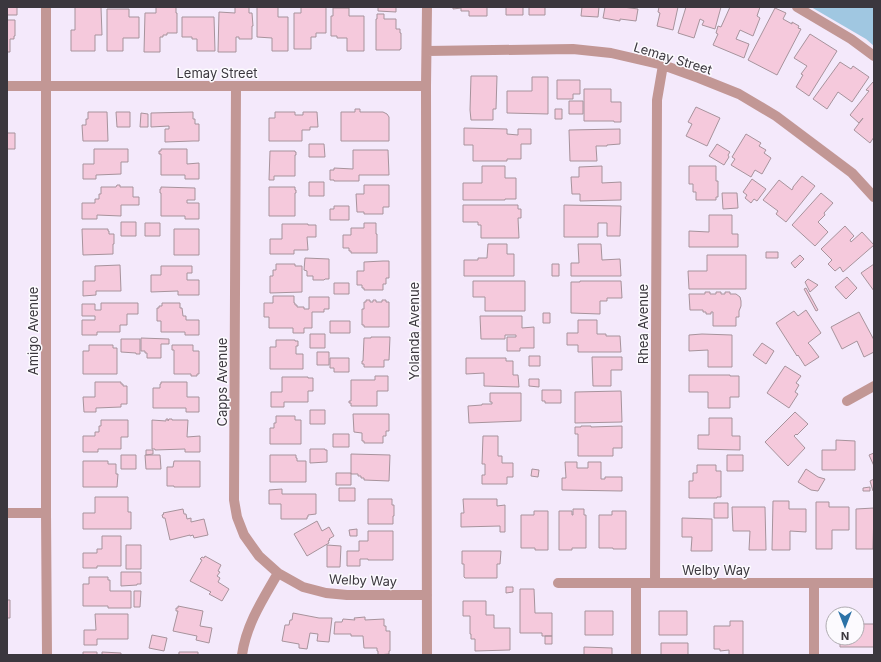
<svg xmlns="http://www.w3.org/2000/svg" width="881" height="662" font-family="Inter,sans-serif">
<style>
.water{fill:#a0c7e1}
.building{fill:#f5c9dc;stroke:#a7939c}
.lines{fill:none;stroke-linecap:round;stroke-linejoin:round}
.minor{stroke:#c29795;stroke-width:10}
.labels{text-anchor:middle;stroke-width:3;stroke-linejoin:round;paint-order:stroke}
.street-label{font-size:13px;fill:#3b373e;stroke:#fcfafe}
</style>
<rect width="100%" height="100%" fill="#f4e9fb"/>
<path class="water" d="M811,7H874V46L866,39Z"/>
<path class="building" d="M7,7H17V15H7Z
M75,7H101L102,35H95V51H71V30H75Z
M156,7H176V13H177V33H167V35H163V37H160V52H144L145,13H156Z
M235,7H249V13H252L253,26H252V39H239V37H236V52H218L219,12L235,13Z
M257,7H278V17H288V51H272V38L257,37Z
M301,7H326V33H316V37H311V49H294V13H301Z
M378,7H396V12L378,11Z
M453,7H487V16H469V11H461V8L453,9Z
M506,7H523V15H506Z
M529,7H545V15H529Z
M582,7H599L598,17L581,16Z
M605,7H623L638,9L636,21L620,19V21L603,18Z
M659,7H678L673,30L657,26L660,13L658,12Z
M686,7H721L715,29L702,25L704,21L700,19L694,38L678,33Z
M730,7H760L757,16L760,18L753,36L740,30L736,39L749,44L744,58L713,45L718,34L716,33L718,26L721,27Z
M333,8H349V16H364V51H347V38H337V36H331V16H333Z
M775,8L786,13L783,19L792,24V22L799,26L798,28L801,29L777,75L748,60Z
M107,9H129V17H139V38H123V51H107Z
M377,14H384V19H396V29H400V33H401V49H400V50H376V19H377Z
M182,17H214L215,51H197V39H192V37H182Z
M7,20H15V36H14V39H10V52H7Z
M810,34L837,51L809,96L796,87L803,75L801,74L807,66L794,58Z
M840,62L851,69L853,66L869,77L852,102L838,92L827,109L813,99Z
M471,76H497L496,109H493V120H471L470,110Z
M532,77H548V114L507,113V91H532Z
M557,80H580V94H573V99H557Z
M873,82L874,83V137L870,143L854,130L863,118L859,123L850,115L869,91L866,90Z
M584,89H611V102H621V122H614V121H584Z
M569,101H583V114H569Z
M696,107L720,118L707,146L686,136L692,124L688,122Z
M355,109H360V112H383L387,114L389,117V141H341V112H355Z
M555,109H562V119H555Z
M88,112H107L108,141H83L82,125H86V119H88Z
M116,112H130V127H117Z
M193,112V119H195V124H199V141H193L165,142V129H169V126L151,127V113Z
M275,112H295V115H303V112H317L318,127H310V130H302V141H269V118H275Z
M141,113L148,114V127H140Z
M464,128L507,129V134L518,135V129H531V144H521V159H507V161H473V145H464Z
M620,129V144L607,145V146H596L597,161H570L569,130Z
M7,133H15V149H7Z
M746,134L761,143L759,146L766,150L764,153L771,158L762,174L755,170L751,177L731,165L735,159L732,157Z
M309,144H324L325,157H309Z
M717,144L730,152L728,155L729,157L724,165L709,156Z
M94,149H128V162H121V174L96,175V179H83V164H94Z
M161,149H187V164L199,163V179H185V175H161V154H159V151H161Z
M353,150H388L389,175H359V181H334V180H330V170H334V168L353,169Z
M270,151H295V152H296V155H295V176H274V180H269Z
M482,166H505V178H516V199H505V200H463V183H482Z
M602,166V183L621,182V200L580,201V194H572L571,177H579V167Z
M689,166H716V181H718V197H716V200H696V192H693V184H689Z
M802,176L815,186L786,222L776,214L778,211L763,200L779,180L792,190L793,188V187Z
M752,179L766,189L757,201L754,199L751,203L745,198L747,195L743,192Z
M309,182H324V196H309Z
M117,185H120V187H133V197H139V205H121V216L97,215V219H82V203H95V199H99V194H101V187H116Z
M364,185H389V207H383V214H364V212H357L356,194H364Z
M161,187L195,188V200H187V203H199V219H185V216H161V193H160V189H161Z
M269,187H295V190H296V193H295V216H269Z
M722,193H737L738,208L723,209Z
M821,193L833,203L824,213L825,215L818,222L828,232L815,246L792,225Z
M463,205H518V209H521V218H518L519,238H481V225H478V222H463Z
M564,205L621,206L620,236H607V223H598V237H564Z
M334,206H349V220H330V209H334Z
M709,215H732V234H738V247H689V231L709,232Z
M121,222H136V236H121Z
M145,223H160V236H145Z
M364,223H376V234H377V253H351V251H349V248H343V235H351V228H364Z
M282,224H308V225H316V237H307L308,250H294V254H270V239H282Z
M845,226L854,236L850,240L851,242L862,232L874,245L843,272L840,267L835,271L828,264L832,260L821,249Z
M82,229H108V231H109V234H114V244H113V254L83,255Z
M174,229H199V255H174Z
M488,244H507V254H514V276H464V260H478V258H487Z
M578,244H601L602,260L620,259L621,276H571V263H579Z
M766,252H778V258H766Z
M707,255H746V289H689L688,271H707Z
M800,255L804,259L795,268L791,263Z
M305,258L329,259V279H325L324,280H313V276H307V271L304,270Z
M383,261H389V278H386V284H383V290H364V288H362V285H357V271H364V262Z
M276,264H295V266H302V292L270,293V276H273V270H276Z
M552,264H559V276H552Z
M874,264V291L861,273Z
M120,265L121,291H96V295L83,296V281H95V266Z
M161,266H192V273H187V280H199V295H178V291L151,292V275H161Z
M847,277L857,288L846,299L835,287Z
M808,279L818,285L810,292L805,282Z
M473,281H525V311H485V297H473Z
M580,281H621L622,298H607V301H600V314L571,313V282H580Z
M334,283H349V294H334Z
M806,288L818,310L816,311L804,289Z
M705,292H710V294H716V292H721V294H725V292H730V294H736L740,297L741,301V306L739,311V317H736V326H713V312H711V314H706V312H703V310H690L689,294H705Z
M273,296H294V303H295V305H297V307H304V309H309V297H329V309H324V312H312V328H304V333H293V328H269V317H264V303H273Z
M366,300H370V302H373V300H376V302H382V300H386V302H389V327H364V325H362V309H364V302H366Z
M101,303H138V314H127V325H120V332H97V335H82V320H95V316H82V304H95V310H101Z
M162,303H180V308H182L183,316H186V320H199V335H185V332H161V321H157V308H159V306H162Z
M806,310L821,333L808,343L810,345L819,357L805,366L798,355L797,356L776,323L794,311L798,316Z
M859,312L874,340V352L864,357L857,341L842,349L831,327Z
M543,313H550V323H543Z
M480,316H522V328L534,327V348H520V351H507V337H516V335H505V339H481Z
M578,320H597V334H606V336H620L621,352H578V345H567V333H578Z
M330,321H350V333H330Z
M310,334H325V348H310Z
M702,334L732,335V367H708V350L689,351V335Z
M371,337H390L389,360H384V367H364V364H362V361H363L364,338H371Z
M141,338L169,339V344H161V358H147V353H145V351H141Z
M121,339H140V354H136V353L121,352Z
M276,340H295V341H298V346H296V354H303V369H270V347H276Z
M762,343L774,351L766,364L753,355Z
M89,345H113V348H117V374H83V351H89Z
M172,345H193V351H199V374H197V376H191V374H174V350H172Z
M317,352H329V365H317Z
M529,356H540V366H529Z
M592,357H622V370H611V386H593Z
M330,358H349V372H334V368H330Z
M466,358H506V361H513V375H518L519,387L484,386V373L466,374Z
M785,366L801,376L796,383L799,385L795,392L798,394L789,408L767,393Z
M689,375H730V376H739V397H730V408H708V392H689Z
M375,376H388V391H377V406H351V403H349V401H351V380H375Z
M282,377H308V378H313V391H308V402H284V407H271V392H282Z
M529,379H539V387L529,386Z
M95,382H121V384H123V386H127V404H121V407L96,408V412H84L83,397H95Z
M161,382H187V397H199V412H186V408H153V388H160V384H161Z
M542,390H561V403H545V401H542Z
M621,391L622,422L575,423V392Z
M490,393H521V421L469,423L468,406L482,405V404H492V402H490Z
M310,410H325V424H310Z
M795,412L808,424L797,435L796,434L794,436L805,448L788,466L765,442Z
M353,414H389V431H386V436H383V443H364V441H362V433L354,432Z
M276,416H295V420H301V444H270V428H274V423H276Z
M709,418H732V436H740V450L698,449V435H709Z
M166,419H168V421L169,419H172V420H188L187,437L200,436V452H185V449L155,450V449H152V420L166,421Z
M101,420H128V437H121V449H98V452H83V436H95V432H99V426H101Z
M581,426H591V427L622,426V448H613V456H578V434H575V427H581Z
M333,434H349V447H333Z
M483,436H498V456H502V463H513V477H507V484H482V475H485V464H482Z
M836,440L855,441V470H822V450H836Z
M310,449H325V450H327V462L310,463Z
M146,450H153V454L146,455Z
M874,453V466L869,455Z
M351,454L390,455L389,481L364,480V478H361V476H358V474H351Z
M121,455H136V469H121Z
M145,455H160L161,469H146Z
M270,455H296V458H297V461H306V482H270Z
M727,455H743V471H727Z
M83,461H108V464H116V474H118L117,487H83Z
M174,461H200V487H174V486H167V467H173Z
M565,462H577V468H588V462H601V479H605V477H622V491L562,490V478H566Z
M697,465H716V471H721V497H717V498H689V481H693V473H697Z
M532,469L539,470L538,477L531,476Z
M806,469L818,477L825,479L818,491L811,490L798,482Z
M336,473H351V485H336Z
M874,479V491H873L870,481Z
M870,487V491H863V488Z
M339,488H355V501H339Z
M282,489V494H316V514L308,515V517H307V519H281V504H269V490Z
M95,497H128V512H131V529H83V513H95Z
M368,499H392V505H394V516H393V524H368Z
M463,499H497V506L505,505V532H500V526L461,527V513H464Z
M773,501H789V509H806V532L790,531V550H772Z
M816,502H829V507H849V530H832V549H816Z
M714,503H728V518H714Z
M732,507H765L766,550H749L750,531H733Z
M874,508L873,549H856V509Z
M183,509L184,514H186L187,519L191,518V522L204,519L208,535L194,538L193,535L190,536V535L170,540L165,518H163L162,515L164,514L163,513Z
M573,509H584V515H586V548H572V550H559V511H572V515H573Z
M534,511H548V550H535V548H521V515H534Z
M612,511H626V549H613V548H599V515H612Z
M682,518L712,519V551H691L692,537H682Z
M317,521L322,531L329,527L334,536L329,539L330,540L328,541L329,543L307,556L294,534Z
M357,529V536H350L349,530Z
M368,531H393V560H368V559H360V566H347V551H359V541H368Z
M102,536H121V566H97V568H83V553H97V549H102Z
M126,545H141V569H126Z
M327,545L341,546L340,567H327Z
M462,551H501L500,564H497V578H465L464,577V564H462Z
M205,556L221,565L218,571L220,572L217,576L220,578L218,582L229,589L222,601L209,594L211,592L190,581L202,560L200,559L202,557L204,558Z
M121,572H141V584H137V585L121,586Z
M89,577H108V580H110V591H131V608H108V606H83V584H89Z
M506,587H513V592L506,593Z
M520,589H534L535,613H552V636H542V633H520Z
M134,591H141L140,607H134Z
M7,600H10V618H7Z
M463,601H486V615H494V628H510V650L475,651V639H471V634H470V616H463Z
M178,606L203,611L200,626L212,628L209,643L196,640L197,636L173,631L178,611H176V608H178Z
M585,611H613V635H585Z
M659,611H687V635H659Z
M293,613L319,618H332L329,642L317,641L318,634L310,633L307,649L299,648V644L282,641L285,625H289L290,620H292Z
M95,614H128V639H97V645H84V630H96Z
M365,617V620L384,619V626H386V631H390V651H389V654L378,655V651H377V648H364L363,636H351V634H334L335,622H342L343,619L355,620L354,618Z
M730,621H743V655H729V650L720,651V649H714V626H730Z
M857,624H874V647H840V641H841V638H857Z
M152,635L167,638L164,651L149,648Z
M545,636H552V644H545Z
M661,643H688V655H661Z
M584,647L612,648V655H584Z
M83,652H97V655H83Z
M102,652L121,653V655H123H102Z
M179,652H198V655H177L179,654Z"/>
<g class="lines">
<path class="minor" d="M46,7V513L47,655
M797,7L851,39L874,56
M427,51L573,49L611,53L663,65L699,78L739,94L776,116L852,173L874,197
M7,86H426
M236,86L234,500L237,517L244,535L259,556L278,573C263,599 246,625 242,655
M847,401L874,386
M7,513H46
M278,573L303,587L326,593L347,595H427
M558,583H874
M636,583V655
M655,583L657,100L663,65
M427,655L426,86L427,7
M814,655V583"/>
</g>
<g class="labels">
<g class="street-label">
<text transform="translate(673 58) rotate(17)" y="5">Lemay Street</text>
<text x="217" y="78">Lemay Street</text>
<text transform="translate(643 324) rotate(-90)" y="5">Rhea Avenue</text>
<text transform="translate(33 331) rotate(-90)" y="5">Amigo Avenue</text>
<text transform="translate(414 331) rotate(-90)" y="5">Yolanda Avenue</text>
<text transform="translate(222 382) rotate(-90)" y="5">Capps Avenue</text>
<text x="716" y="575">Welby Way</text>
<text transform="translate(363 580) rotate(2)" y="5">Welby Way</text>
</g>
</g>
<rect width="881" height="662" fill="none" stroke="#3b373e" stroke-width="16"/>
<g transform="translate(845 626) rotate(180)"><circle r="19" fill="#fcfafe" stroke="#afacb1"/>
<path d="M0-3L7 15L0 10L-7 15Z" fill="#2c72a7"/>
<text y="-6" font-size="11" font-weight="bold" text-anchor="middle" fill="#3b373e">N</text>
</g>
</svg>
